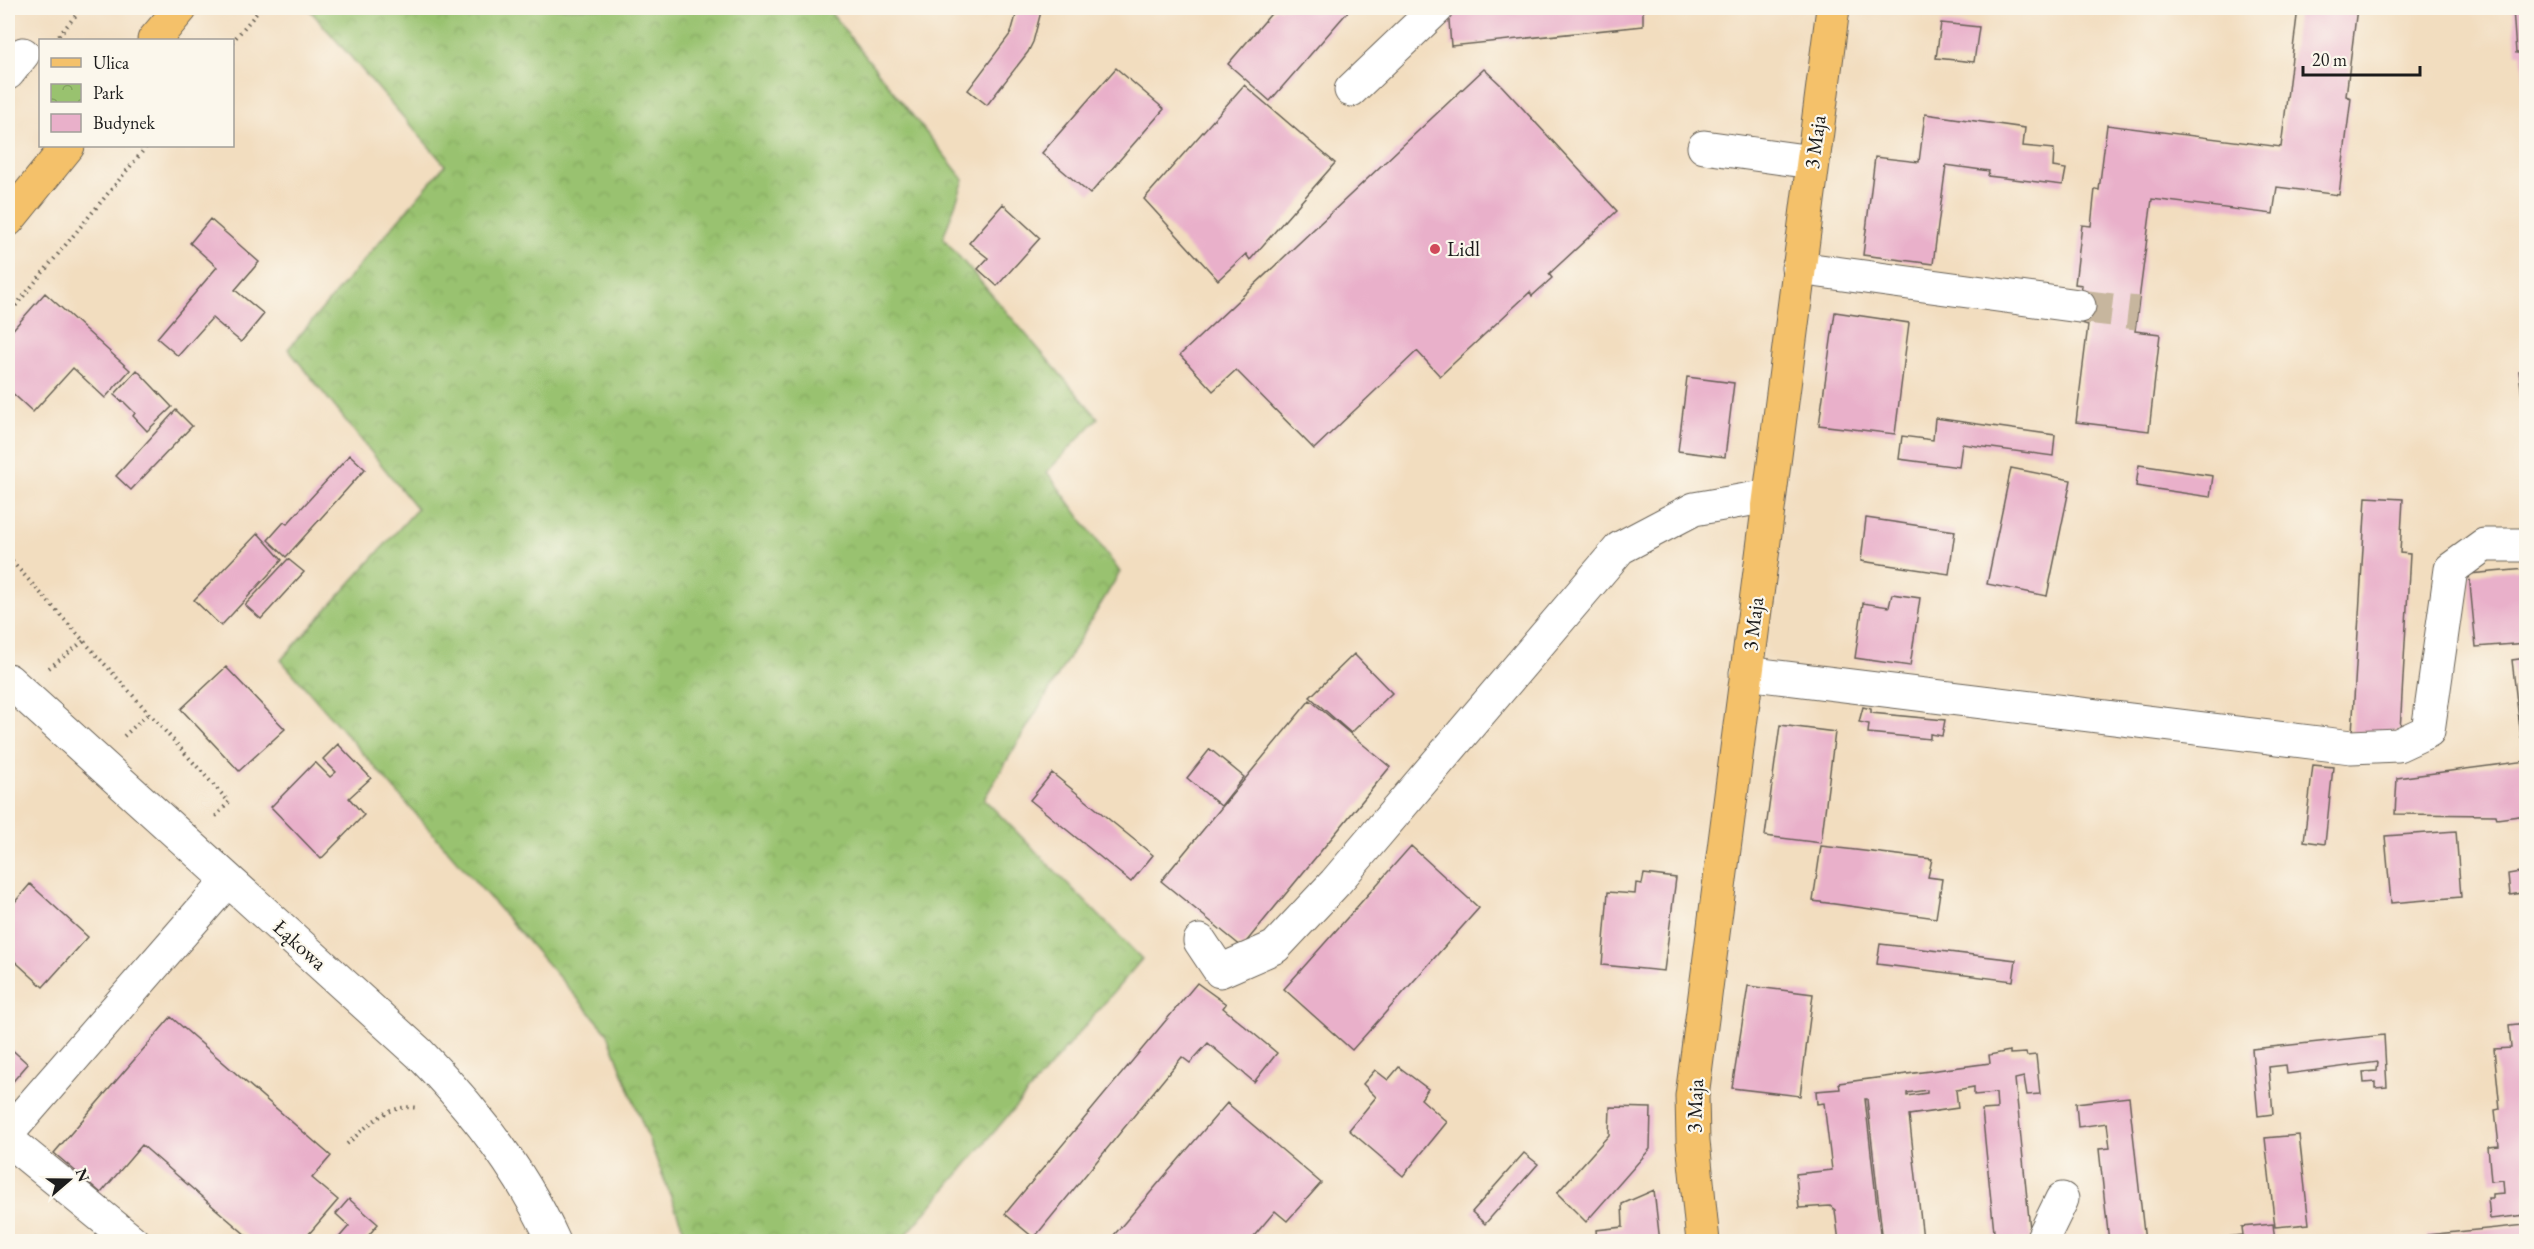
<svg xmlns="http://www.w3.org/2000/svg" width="2534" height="1249" font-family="'EB Garamond',serif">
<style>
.park{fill:url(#park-crowns);stroke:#5a6f46;stroke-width:1.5}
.building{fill:#e9b0ca;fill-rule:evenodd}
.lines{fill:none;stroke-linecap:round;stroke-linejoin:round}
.minor-tunnel{stroke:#c7b69e;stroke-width:33;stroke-dasharray:33 16;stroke-linecap:butt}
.minor-casing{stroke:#676055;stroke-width:35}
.major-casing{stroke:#676055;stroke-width:35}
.path{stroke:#676055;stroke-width:4;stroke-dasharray:1.5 4.5;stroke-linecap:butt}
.minor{stroke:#fff;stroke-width:33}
.major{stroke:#f4c16a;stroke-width:33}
.poi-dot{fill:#d1495b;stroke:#fbf7ec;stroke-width:2}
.labels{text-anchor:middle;stroke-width:4.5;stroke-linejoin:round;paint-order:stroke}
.street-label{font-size:21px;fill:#1c1c1c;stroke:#fbf7ec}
.poi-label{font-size:21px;fill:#1c1c1c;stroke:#fbf7ec;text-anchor:start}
</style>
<defs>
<pattern id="park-crowns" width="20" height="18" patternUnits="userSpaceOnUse" patternTransform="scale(1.5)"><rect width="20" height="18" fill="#99c26f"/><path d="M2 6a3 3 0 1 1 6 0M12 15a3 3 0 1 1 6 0" fill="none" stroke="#83a660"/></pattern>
</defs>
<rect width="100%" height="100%" fill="#fbf7ec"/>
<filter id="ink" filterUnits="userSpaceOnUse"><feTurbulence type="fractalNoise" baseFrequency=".0167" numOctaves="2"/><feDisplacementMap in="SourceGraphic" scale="12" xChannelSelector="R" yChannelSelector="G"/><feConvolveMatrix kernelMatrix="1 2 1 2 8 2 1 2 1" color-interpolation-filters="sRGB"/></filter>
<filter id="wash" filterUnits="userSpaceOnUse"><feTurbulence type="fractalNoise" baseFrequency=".008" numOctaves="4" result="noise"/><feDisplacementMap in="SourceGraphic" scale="24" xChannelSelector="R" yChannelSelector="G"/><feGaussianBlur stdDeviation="1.35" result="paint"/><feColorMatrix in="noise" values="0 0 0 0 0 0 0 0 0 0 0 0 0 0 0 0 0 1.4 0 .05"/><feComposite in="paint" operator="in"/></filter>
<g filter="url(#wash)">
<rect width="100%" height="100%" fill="#f2ddbf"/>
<path class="park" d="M308,8H827L964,180L943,238L1098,418L1047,472L1120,572L984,799L1142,959L901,1241H688L607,1032L281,660L417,509L288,349L445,165Z"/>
<g id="blocks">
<path class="building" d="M1018,8H1042L1033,42L1028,52L987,105L968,90L1011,33Z
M1276,8H1351L1270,101L1228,64Z
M1448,8H1515V13L1570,8H1643V26L1451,46Z
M2298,8H2357L2346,96L2351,98L2339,195L2277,187L2273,214L2152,199L2135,331L2160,334L2149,431L2076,422L2088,325L2078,322L2082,285L2075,284L2082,225L2091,226L2095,189L2099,190L2107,125L2281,147Z
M2513,8H2526V97L2521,53H2516Z
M1941,23L1979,27L1974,62L1936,58Z
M1116,68L1164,109L1090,194L1042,153Z
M1484,69L1502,86L1617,211L1549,274L1552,278L1532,296L1530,292L1440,376L1417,351L1314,449L1236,370L1213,391L1180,355Z
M1244,85L1335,163L1250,260L1246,254L1218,280L1144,199Z
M1925,114L2025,128L2023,146L2054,149L2053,167L2066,169L2063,185L1988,176L1989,171L1946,165L1933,264L1863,255L1875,157L1919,162Z
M2523,150H2526V170H2525Z
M1003,204L1040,238L997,286L978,269L988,258L969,243Z
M210,219L259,262L235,290L264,314L241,342L212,318L178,356L157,338L217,267L190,243Z
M45,293L130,370L105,398L73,368L33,412L8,389V335Z
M1835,312L1909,323L1895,434L1819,425Z
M137,370L172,407L147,431L133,416L135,413L122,400L121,401L114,395Z
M2526,370V397H2522L2519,371Z
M1687,377L1734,383L1725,457L1678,451Z
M176,410L192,426L131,490L116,476Z
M1935,418L2055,435L2053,456L1962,444L1959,467L1899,459L1902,436L1933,440Z
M350,455L365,469L286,557L268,540L284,522L287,524Z
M2139,465L2213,476L2210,497L2136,486Z
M2011,468L2071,480L2047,596L1987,584Z
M2366,497L2403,499L2400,553L2410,554L2400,731L2352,733Z
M1866,518L1955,531L1949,574L1861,561Z
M258,533L282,560L221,626L194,600Z
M288,559L304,572L261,619L245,605Z
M2526,569V643L2476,647L2469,574Z
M1892,594L1920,598L1910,666L1855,658L1863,603L1889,607Z
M1354,654L1392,693L1351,733L1310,697Z
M2526,658V736L2521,737L2512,660Z
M226,667L285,729L239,771L181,709Z
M1310,700L1390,767L1242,947L1161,881Z
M1863,707L1871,709V713L1945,720L1942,736L1930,734V739L1868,733L1869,724L1859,722Z
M1780,725L1835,732L1821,843L1765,836Z
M338,744L371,778L349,798L364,815L321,859L271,807L315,762L330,777L336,772L323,759Z
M1210,749L1244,777L1221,806L1187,778Z
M2526,761V815L2497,819L2496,815L2395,814L2397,778Z
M2313,765L2333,767L2325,844L2304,841Z
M1052,773L1153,855L1131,882L1030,800Z
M2456,831L2461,897L2391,903L2385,836Z
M1411,846L1479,908L1352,1050L1284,989Z
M1821,846L1932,859L1928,877L1942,879L1936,918L1813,901Z
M2526,871V892L2510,895L2508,874Z
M1644,874L1676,878L1664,971L1602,965L1608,892L1635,894L1636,883L1642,884Z
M30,884L88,937L43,987L8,955V910Z
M1880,944L2016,960L2013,981L1877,964Z
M1197,983L1226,1004L1223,1008L1277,1053L1254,1082L1208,1043L1190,1063L1182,1057L1034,1238L1005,1214Z
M1748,986L1813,994L1800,1096L1732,1088Z
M171,1017L331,1156L312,1178L338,1200L302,1242H254L142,1145L101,1193L54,1153Z
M2526,1023V1215L2490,1219L2488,1198H2492V1194L2504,1193L2503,1180L2491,1181L2488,1147L2499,1146L2495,1110L2500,1109L2494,1049L2511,1048L2509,1025Z
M2384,1035L2387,1087L2375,1088V1082L2364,1083L2363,1072L2377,1071L2378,1062L2287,1074L2286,1065L2269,1067L2273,1114L2258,1116L2252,1049Z
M8,1046L28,1064L8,1087Z
M2010,1051V1054L2026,1053L2027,1056L2036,1055L2040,1094L2027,1095L2024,1077L2015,1079L2031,1239L1995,1242L1982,1110L1997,1109L1996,1093L1974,1095V1087L1956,1090L1958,1108L1909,1115L1923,1239L1883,1242L1867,1099H1865L1881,1242H1839L1835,1210L1830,1206L1799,1208L1796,1174L1832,1170L1824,1103L1817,1104L1816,1091L1840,1089L1839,1083L1990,1063L1989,1055ZM1927,1090V1093L1907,1096V1093Z
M1399,1067L1428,1089L1421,1099L1447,1122L1403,1176L1349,1130L1376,1097L1363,1084L1375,1070L1388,1080Z
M2129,1097L2145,1242H2109L2099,1149L2110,1148L2107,1123L2078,1127L2076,1103Z
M1227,1103L1321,1183L1287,1221L1275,1211L1249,1242H1108Z
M1610,1107L1651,1108L1650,1149L1586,1222L1557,1193L1609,1135Z
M2299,1135L2309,1224L2275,1227L2265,1138Z
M1524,1153L1538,1164L1485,1224L1472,1212Z
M1654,1190L1660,1242H1597L1596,1230L1623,1227L1622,1204Z
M349,1199L378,1224L363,1242H335L349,1226L336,1214Z
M2273,1224L2275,1242H2220L2219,1238L2243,1235L2242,1227Z
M2526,1225V1242H2427V1235Z"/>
</g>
</g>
<g filter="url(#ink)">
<use href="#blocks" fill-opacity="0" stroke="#676055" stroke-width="1.5"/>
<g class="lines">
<path class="minor-tunnel" d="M2079,306L2137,313"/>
<g class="minor-casing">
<path id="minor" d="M8,73L23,54
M1351,90L1437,8
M1704,147L1812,162
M1798,268L2079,306
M1746,673L2351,747L2398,745L2428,731L2451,569L2484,545H2526
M8,680L419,1053C474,1109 522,1170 554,1242
M1200,941L1220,971L1275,947L1335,883L1620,548L1694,509L1769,496
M8,1133L228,880
M8,1140L133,1242
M2041,1242L2062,1199"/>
</g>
<g class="major-casing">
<path id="major" d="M154,40L181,8
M8,220L68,146
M1703,1242L1693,1141L1692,1096L1833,8"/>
</g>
<path class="path" d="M55,40L82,8
M232,42L261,8
M8,315L147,146
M8,557L229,802L214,818
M49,668L84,641
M124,736L149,713
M347,1144C368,1126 387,1103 418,1108"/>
<use href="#minor" class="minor"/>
<use href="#major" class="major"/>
</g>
</g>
<circle class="poi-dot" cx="1435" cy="249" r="6"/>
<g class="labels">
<g class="street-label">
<text transform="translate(1815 142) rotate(-82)" y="7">3 Maja</text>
<text transform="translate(1753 624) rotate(-83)" y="7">3 Maja</text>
<text transform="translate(300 945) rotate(42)" y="7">Łąkowa</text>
<text transform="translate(1695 1106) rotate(-88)" y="7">3 Maja</text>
</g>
<g class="poi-label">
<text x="1447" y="256">Lidl</text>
</g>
</g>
<rect width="2534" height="1249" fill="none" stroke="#fbf7ec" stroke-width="30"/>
<rect x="39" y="39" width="195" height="108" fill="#fbf7ec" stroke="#a29f99" stroke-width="1.5"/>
<rect x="51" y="58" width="30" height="9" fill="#f4c16a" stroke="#a29f99" stroke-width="1.5"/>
<text x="93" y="69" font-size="18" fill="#1c1c1c">Ulica</text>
<rect x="51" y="84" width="30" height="18" fill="url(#park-crowns)" stroke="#a29f99" stroke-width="1.5"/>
<text x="93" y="99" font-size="18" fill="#1c1c1c">Park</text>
<rect x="51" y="114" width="30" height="18" fill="#e9b0ca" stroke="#a29f99" stroke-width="1.5"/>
<text x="93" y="129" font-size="18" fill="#1c1c1c">Budynek</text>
<g transform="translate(69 1180) rotate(70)" stroke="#fbf7ec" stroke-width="4.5" paint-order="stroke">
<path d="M0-4.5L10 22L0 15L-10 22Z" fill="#1c1c1c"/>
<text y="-9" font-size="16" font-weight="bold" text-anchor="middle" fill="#1c1c1c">N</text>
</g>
<path d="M2303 66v9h117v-9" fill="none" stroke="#1c1c1c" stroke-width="3"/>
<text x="2312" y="66" font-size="18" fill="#1c1c1c" stroke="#fbf7ec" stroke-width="4.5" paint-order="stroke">20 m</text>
</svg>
